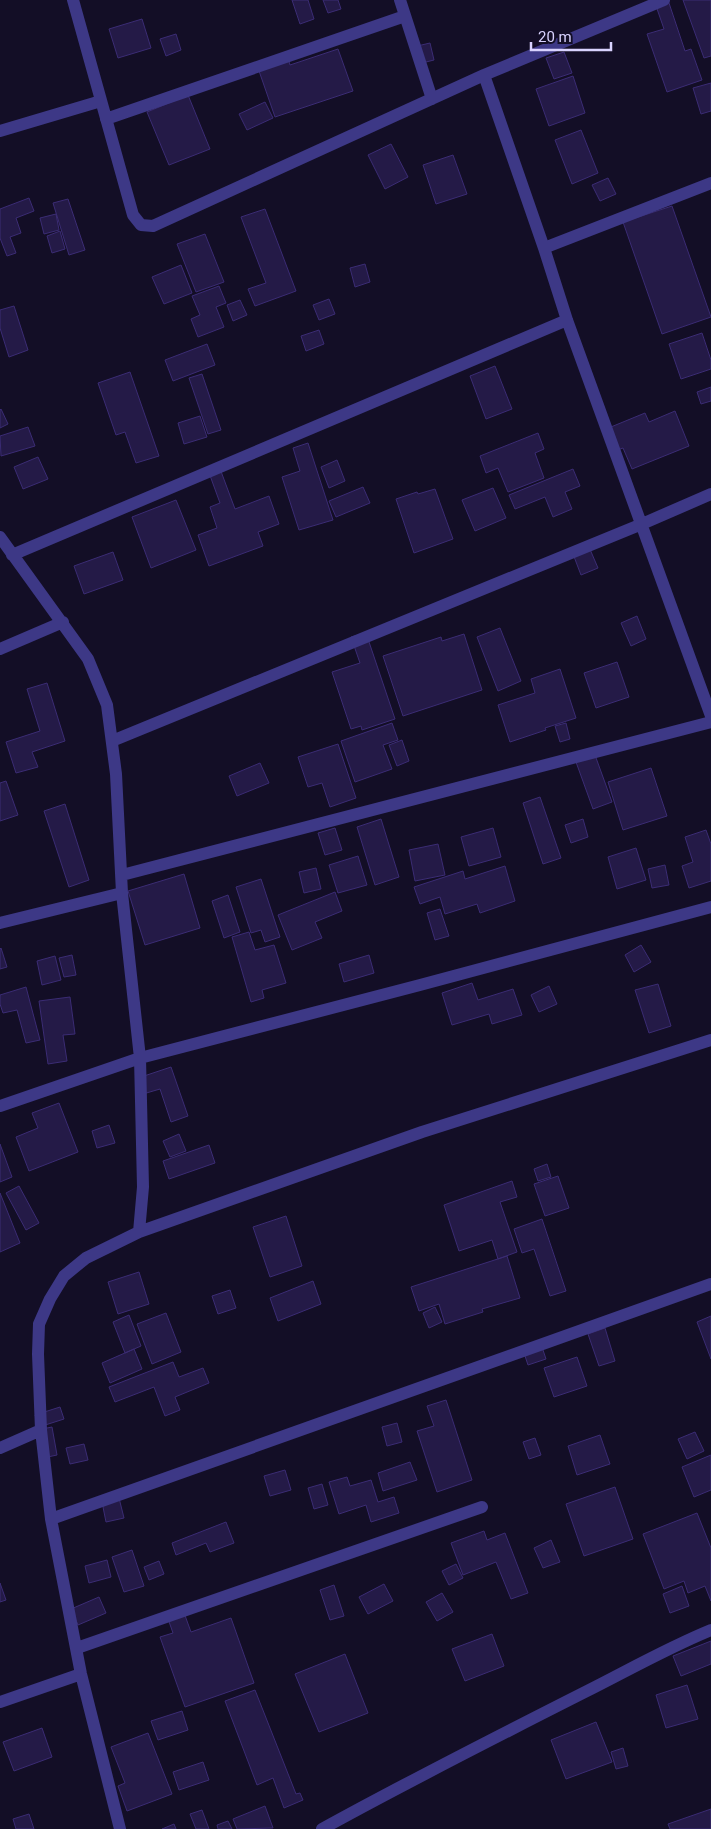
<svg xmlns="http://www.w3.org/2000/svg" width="711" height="1829" font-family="Roboto,sans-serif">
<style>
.building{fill:#241a47;stroke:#3b2c74}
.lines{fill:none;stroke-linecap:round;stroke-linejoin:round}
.minor{stroke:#3d3886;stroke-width:12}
</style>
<rect width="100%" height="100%" fill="#130e26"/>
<path class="building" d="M292,0H308L314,19L300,24Z
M323,0H338L341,9L328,13Z
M668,0L685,51L691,49L702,80L667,92L647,34L664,29L655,3Z
M683,0H711V56L704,58Z
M142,19L151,48L118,58L109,29Z
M176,34L181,50L166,56L160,39Z
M430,43L434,60L418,64L413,47Z
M338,49L353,91L275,117L258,68L288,58L290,65Z
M564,52L572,73L554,79L546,58Z
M573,76L585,113L549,126L536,89Z
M711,83V111L701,114L693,88Z
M188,95L210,149L169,165L147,112Z
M265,102L273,118L247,130L239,114Z
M581,130L598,173L572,184L555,140Z
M391,144L408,177L385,189L368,155Z
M453,155L467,194L436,204L423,165Z
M608,178L616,194L600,201L592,185Z
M29,198L34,211L16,218L21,233L10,237L16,253L7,256L0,238V209Z
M68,199L85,250L69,255L53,203Z
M672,206L711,317L662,334L623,222Z
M265,209L296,291L255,306L248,289L266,283L241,217Z
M56,214L59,230L44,234L40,218Z
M60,231L65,249L52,253L47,236Z
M205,234L224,282L196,292L177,244Z
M365,264L370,282L355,287L350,268Z
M181,265L192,293L164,304L152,277Z
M219,286L226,303L216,307L224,327L198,337L191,319L200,315L192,296Z
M329,299L335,314L319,320L313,305Z
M240,300L247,315L233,321L227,305Z
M14,306L28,350L9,357L0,328V310Z
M319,330L324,344L306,351L301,336Z
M702,333L711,360V369L681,379L669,344Z
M207,344L215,365L173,381L165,360Z
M495,366L512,409L486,419L470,376Z
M130,372L159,456L136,463L125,432L116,435L98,383Z
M202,374L221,430L208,434L189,378Z
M711,387V401L701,404L697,392Z
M1,409L8,424L0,428V410Z
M675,411L689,446L632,469L623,448L615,451L606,429L645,413L649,422Z
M200,416L207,437L184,444L178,423Z
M28,427L35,446L1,456L0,436Z
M538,433L544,449L535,453L544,478L508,492L498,468L486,473L480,456Z
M308,443L333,520L299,530L282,477L300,471L293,448Z
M38,457L48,479L23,489L14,467Z
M337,460L345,481L329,488L321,467Z
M219,466L235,509L269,496L279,524L258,532L263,546L209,566L198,535L217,528L210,507L220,503L208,470Z
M573,469L580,486L565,492L572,509L553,517L545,497L515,509L509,495Z
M363,487L370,503L336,517L329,501Z
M493,488L506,518L475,531L462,500Z
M435,489L453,539L414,553L396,499L417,492L418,494Z
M176,500L196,550L151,568L132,517Z
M589,547L598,568L581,575L573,554Z
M113,552L123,580L84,594L74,566Z
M637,616L646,639L631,646L621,623Z
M500,628L521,681L498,691L477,637Z
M366,633L395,719L362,730L361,726L351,729L332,672L360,663L351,637Z
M464,634L482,690L403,716L383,656L441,637L442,641Z
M617,662L629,697L596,708L584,673Z
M560,669L576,718L545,728L546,730L510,742L498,705L535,693L531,679Z
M47,683L65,741L32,752L38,767L16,773L6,742L40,731L27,689Z
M392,723L398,740L383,745L392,769L355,782L341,741Z
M566,723L570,739L560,742L555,726Z
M402,740L409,761L397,766L389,745Z
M338,744L356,798L330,807L322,783L308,787L298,757Z
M595,755L612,802L593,809L576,762Z
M260,763L269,783L237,796L229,776Z
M651,768L667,816L623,830L608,782Z
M6,781L18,815L0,821V783Z
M540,797L561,858L543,864L523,803Z
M65,804L89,880L69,887L44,811Z
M381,819L399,877L375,885L357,827Z
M583,819L588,837L571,843L565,825Z
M335,828L342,850L325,855L318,833Z
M493,828L501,857L469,866L461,837Z
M706,830L711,844V881L689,888L682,866L693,862L685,837Z
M438,844L445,875L415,881L409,850Z
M636,848L646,880L617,889L608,857Z
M358,856L367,885L338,893L329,865Z
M665,865L669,885L652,888L648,869Z
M505,866L515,901L480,913L477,904L445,914L440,897L420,904L414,887L463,871L465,879Z
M316,868L321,889L304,893L299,872Z
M184,874L200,928L145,945L128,891Z
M261,879L280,937L265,942L261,930L251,933L236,887Z
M335,892L342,911L315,922L322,938L292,950L278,915Z
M228,895L240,932L224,938L212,901Z
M440,909L449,936L435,940L427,913Z
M249,932L255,950L274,945L286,983L262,990L264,998L251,1002L232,937Z
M641,945L651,962L634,972L625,955Z
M1,948L7,967L0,969V949Z
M72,955L76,975L64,977L59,958Z
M369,955L374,973L344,982L339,964Z
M55,956L61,980L42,985L37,961Z
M472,983L478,1000L513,989L522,1015L492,1024L489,1014L452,1025L442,993Z
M658,984L671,1026L649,1033L635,990Z
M549,986L557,1004L539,1012L531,995Z
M26,987L40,1040L26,1043L17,1010L3,1013L0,1004V995Z
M70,997L75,1034L63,1035L67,1061L48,1064L39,1001Z
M171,1067L188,1116L171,1122L160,1089L143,1094L138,1078Z
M59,1103L78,1152L29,1171L16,1137L38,1128L32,1113Z
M109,1125L115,1143L97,1148L92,1131Z
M179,1134L186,1151L170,1157L163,1141Z
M0,1144L12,1177L0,1182Z
M209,1145L215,1163L169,1179L163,1161Z
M547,1164L551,1177L538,1181L534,1169Z
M558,1176L569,1208L545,1216L534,1184Z
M512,1181L517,1197L500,1202L517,1252L498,1259L492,1240L459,1251L444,1205Z
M19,1186L39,1223L26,1230L6,1193Z
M0,1193L20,1243L0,1252Z
M286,1216L302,1266L270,1277L253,1227Z
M542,1219L566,1291L550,1296L534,1249L522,1253L514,1229Z
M507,1256L520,1298L482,1309L483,1312L445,1324L439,1304L419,1311L411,1287Z
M139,1272L149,1304L118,1314L108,1282Z
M313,1281L321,1304L278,1321L270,1298Z
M230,1290L236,1308L218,1314L212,1296Z
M435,1307L442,1322L429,1328L423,1313Z
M166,1313L181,1352L152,1364L137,1324Z
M129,1315L141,1346L125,1353L113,1322Z
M711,1316V1359L697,1322Z
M605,1328L615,1361L599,1366L588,1334Z
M542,1347L546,1359L528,1365L524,1353Z
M134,1349L142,1369L110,1383L102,1363Z
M577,1357L587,1386L554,1397L544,1368Z
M173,1362L179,1377L203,1368L209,1383L175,1397L180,1410L165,1416L154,1387L115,1402L109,1387Z
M446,1400L472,1480L437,1492L417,1431L434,1426L427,1406Z
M60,1407L64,1419L39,1427L35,1415Z
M397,1423L402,1442L387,1446L382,1427Z
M52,1427L57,1455L43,1458L37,1430Z
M695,1432L704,1451L687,1459L678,1439Z
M600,1435L610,1464L577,1475L568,1446Z
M535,1438L541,1455L529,1459L523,1442Z
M84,1444L88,1460L70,1464L66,1448Z
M711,1455V1490L694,1497L682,1467Z
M410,1462L417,1480L383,1491L378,1473Z
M285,1470L291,1490L270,1496L264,1476Z
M347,1477L350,1486L371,1480L378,1502L394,1497L399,1513L371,1522L366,1505L339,1514L329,1482Z
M322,1484L328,1505L314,1509L308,1488Z
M615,1487L633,1539L584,1556L566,1504Z
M119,1498L124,1518L106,1522L102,1502Z
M697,1513L711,1548V1601L705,1586L688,1593L684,1581L664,1589L643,1534Z
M226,1522L234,1543L210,1552L206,1543L176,1555L172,1543Z
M484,1531L487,1540L505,1533L528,1593L511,1599L496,1562L463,1575L451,1543Z
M551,1540L560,1562L543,1568L534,1548Z
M132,1550L144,1586L124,1592L112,1557Z
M107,1560L111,1577L89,1583L85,1566Z
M159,1561L164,1574L149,1580L144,1567Z
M456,1564L463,1578L449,1585L442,1571Z
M0,1583L6,1600L0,1602Z
M384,1584L393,1601L368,1614L359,1597Z
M334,1585L344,1616L330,1620L320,1590Z
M682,1586L689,1606L670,1613L663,1594Z
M442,1593L453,1612L437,1621L426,1602Z
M99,1597L106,1613L78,1625L71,1609Z
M183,1610L191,1632L231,1618L254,1683L185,1707L160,1637L173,1633L167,1616Z
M492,1634L504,1666L465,1681L452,1649Z
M711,1641V1664L681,1676L673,1656Z
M345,1654L368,1713L319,1732L295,1674Z
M687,1685L698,1719L666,1728L656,1695Z
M255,1690L296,1794L300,1793L303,1800L284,1808L273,1778L257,1785L225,1701Z
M182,1711L188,1730L158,1740L151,1721Z
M596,1722L612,1762L566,1779L551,1740Z
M42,1728L52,1757L14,1771L3,1742Z
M148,1733L172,1794L127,1811L118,1786L125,1783L111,1747Z
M623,1748L628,1766L616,1769L611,1752Z
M203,1762L209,1780L179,1790L173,1772Z
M265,1806L273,1828L237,1829L233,1819Z
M711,1809V1829H670L668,1824Z
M202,1810L209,1829H196L190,1814Z
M29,1814L34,1829H16L13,1819Z
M228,1821L232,1829H218L217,1825Z
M174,1824L176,1829H162Z"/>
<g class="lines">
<path class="minor" d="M73,0L133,215L141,225L153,226L484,75L664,0
M400,0L432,99
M484,75L544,248L567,320L711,716
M106,119L405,16
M0,131L101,101
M544,248L711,183
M0,537L88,659L107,705L116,774L122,893L140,1058L143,1187L139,1232L86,1258L64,1276L50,1299L39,1324L38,1354L41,1430L51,1519L81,1674L120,1829
M12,555L567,320
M0,649L63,622
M112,741L642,524L711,494
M122,875L711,722
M0,923L122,893
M0,1106L140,1058L420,985L711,907
M139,1232L422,1132L711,1040
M0,1448L41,1430
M51,1519L711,1284
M77,1648L482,1507
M0,1702L81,1674
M322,1829C409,1781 496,1737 585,1692C627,1671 667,1648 711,1630"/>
</g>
<path d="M531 42v8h80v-8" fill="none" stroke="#d9d3ff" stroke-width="2.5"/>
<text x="538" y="42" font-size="15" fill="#d9d3ff" stroke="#130e26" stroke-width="4" paint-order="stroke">20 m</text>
</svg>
